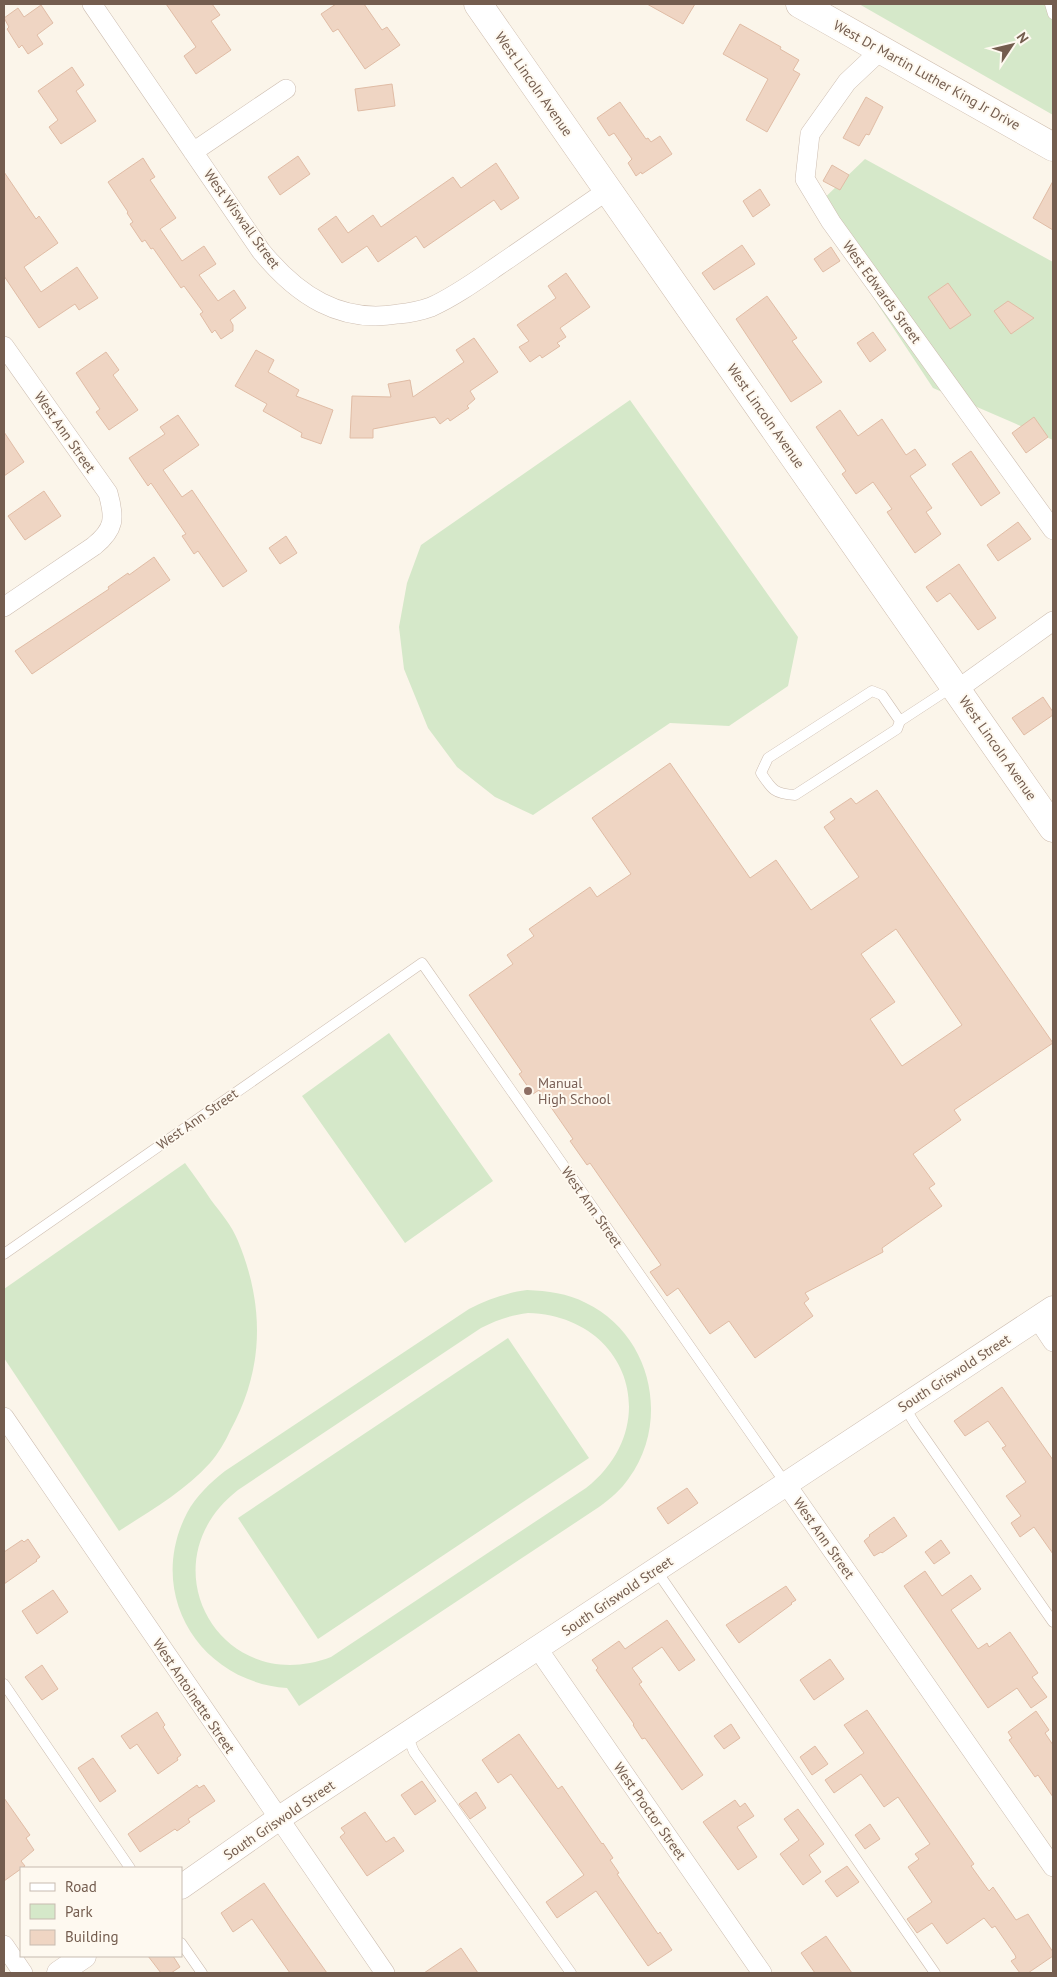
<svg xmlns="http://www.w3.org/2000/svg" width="1057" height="1977" font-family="'PT Sans',sans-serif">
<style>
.green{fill:#d5e8c9;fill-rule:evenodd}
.building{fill:#efd5c3;stroke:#e0bca5;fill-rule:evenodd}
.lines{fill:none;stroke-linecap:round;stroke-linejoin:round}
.service-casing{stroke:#cdbdb0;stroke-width:11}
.minor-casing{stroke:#cdbdb0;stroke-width:20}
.tertiary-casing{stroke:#cdbdb0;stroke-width:25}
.secondary-casing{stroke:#cfbdae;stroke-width:29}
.service{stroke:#fff;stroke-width:10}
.minor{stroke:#fff;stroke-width:19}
.tertiary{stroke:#fff;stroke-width:24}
.secondary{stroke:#fff;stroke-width:28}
.education-dot{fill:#8d6e63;stroke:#fef9f0;stroke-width:2}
.labels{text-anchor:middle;stroke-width:4;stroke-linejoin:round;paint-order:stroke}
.street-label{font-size:14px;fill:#745d4f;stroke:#fef9f0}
.education-label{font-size:14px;fill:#785e54;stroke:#fef9f0;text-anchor:start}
</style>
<rect width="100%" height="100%" fill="#fbf5ea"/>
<path class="green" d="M859,4H1053V115Z
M865,159L1053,262V440L933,388L814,208Z
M630,400L798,637L788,686L729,726L670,723L533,815L495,797L457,767L428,728L404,669L399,627L407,583L421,545Z
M389,1033L493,1181L405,1243L302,1096Z
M185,1163C194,1175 203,1188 211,1200C221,1213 232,1226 238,1241C265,1306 264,1370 230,1431C225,1442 218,1454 210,1463C185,1491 150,1511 119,1531L4,1358V1289Z
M527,1290C548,1291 567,1293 586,1303C651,1334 671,1420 629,1478C621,1490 610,1499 599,1507L299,1706L287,1688C200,1682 145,1594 187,1513C196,1496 210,1483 225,1471L469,1309C488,1299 505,1293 527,1290ZM528,1313C629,1316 665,1426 586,1488L331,1657C220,1699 144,1563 238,1490L481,1328C497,1320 511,1315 528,1313Z
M508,1338L589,1458L318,1639L238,1518Z"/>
<path class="building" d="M166,4H212L220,15L211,21L231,50L196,74L184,56L196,47Z
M336,4H364L382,30L387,27L400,45L365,69L338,29L333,32L321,14Z
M647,4H695L683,24Z
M41,5L53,23L37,35L43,44L28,54L22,45L19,48L7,29L9,27L4,18L18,8L24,17Z
M740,24L781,47L780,49L799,60L793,70L800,74L767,132L746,120L768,79L723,54Z
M72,67L84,85L76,91L96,121L61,144L49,127L58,120L38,91Z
M392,84L395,106L358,111L355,89Z
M866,97L883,107L869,135L866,134L859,146L843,138Z
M620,102L646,139L648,138L651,142L660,136L672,154L642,174L641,172L636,176L628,163L632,159L614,133L609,136L597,118Z
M298,156L310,174L280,195L268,177Z
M143,158L155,177L150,180L176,218L160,229L182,261L204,246L216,264L199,275L218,301L234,290L246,308L230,320L233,325V331L221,339L215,330L212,333L200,314L203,312L184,286L181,288L153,248L151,249L145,240L142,242L130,224L133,222L127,213L128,212L108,182Z
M496,163L519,198L501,210L494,200L424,248L416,236L378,262L367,246L342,263L318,229L336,216L348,233L373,215L381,227L453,177L461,188Z
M832,165L849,175L840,190L823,181Z
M4,172L36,219L39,216L58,243L24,267L41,292L77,267L98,298L79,310L75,304L39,328L4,276Z
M1053,181V230L1033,218Z
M760,189L770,205L753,217L743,201Z
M742,245L755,264L714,290L702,273Z
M831,247L840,261L823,272L814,259Z
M566,273L590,307L560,328L566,337L557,343L560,346L542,358L540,355L530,362L519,347L529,341L517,325L556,298L548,286Z
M948,283L971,315L950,329L928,297Z
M767,296L797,338L792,341L822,382L791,402L736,319Z
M1008,301L1034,318L1011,334L994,311Z
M873,332L886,350L870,362L857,343Z
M474,338L498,372L470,391L475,399L467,406L469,408L450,421L448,418L440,424L435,417L373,429V438H350L352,396L391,397L388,384L410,380L413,397L464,362L456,350Z
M256,350L274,360L268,372L299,390L296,396L333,410L321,444L301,437L302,433L263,411L267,404L235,386Z
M106,352L119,370L113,375L138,410L109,430L96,412L100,409L76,373Z
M840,410L858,436L882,419L906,455L915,449L926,465L910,476L932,508L926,512L941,534L915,553L887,512L892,509L873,482L856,494L842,474L846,471L816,427Z
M178,415L199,445L163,470L182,497L192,490L247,571L223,587L198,551L194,554L182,536L186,534L151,483L148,486L129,458L165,434L160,427Z
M1034,417L1048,437L1026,453L1012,433Z
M4,432L24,462L4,476Z
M971,451L1000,493L981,506L952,464Z
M44,491L61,516L25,540L8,516Z
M1018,522L1031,539L998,561L987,545Z
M286,536L297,553L280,564L269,548Z
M154,557L170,580L32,674L15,651L109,589L108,587L128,573L129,575Z
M959,564L996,618L978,630L950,593L937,602L926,587Z
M1043,697L1053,712V715L1024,735L1012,718Z
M670,763L750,878L776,860L811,910L859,877L824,827L835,819L830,812L851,798L856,804L877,790L1053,1043L954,1110L961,1120L913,1154L935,1184L929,1188L942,1206L882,1248L883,1252L805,1293L809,1299L804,1303L813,1316L755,1358L729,1321L710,1334L678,1288L667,1296L650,1272L661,1265L590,1163L587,1165L570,1141L573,1139L539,1090L533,1094L519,1074L522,1072L469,995L513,964L507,955L534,936L529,929L590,887L597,897L631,874L592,818ZM896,929L962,1025L902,1066L870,1019L895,1002L861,954Z
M1002,1387L1053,1460V1554L1034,1527L1020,1537L1011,1523L1021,1516L1006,1496L1026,1482L1002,1448L1006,1446L988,1421L965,1436L954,1421Z
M687,1488L698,1503L668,1524L657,1508Z
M894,1517L907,1536L882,1553L881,1552L874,1556L864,1541L870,1536L869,1535Z
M28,1539L40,1557L36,1560L37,1561L4,1584V1552L22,1540L24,1542Z
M941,1540L950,1553L934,1564L925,1552Z
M925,1571L942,1596L971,1575L981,1589L951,1610L978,1649L987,1643L989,1647L1010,1632L1038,1673L1032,1677L1047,1697L1031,1708L1017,1688L988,1708L904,1586Z
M786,1586L796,1600L791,1603L792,1604L739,1643L726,1625Z
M53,1590L68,1612L37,1634L22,1611Z
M667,1620L695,1660L679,1671L662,1647L632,1668L642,1682L639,1684L703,1775L682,1790L645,1738L642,1739L633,1725L634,1724L596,1670L598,1668L592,1660L619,1641L625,1649Z
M830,1659L844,1679L814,1700L800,1680Z
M42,1665L58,1689L42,1700L25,1677Z
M867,1710L974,1864L971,1866L989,1891L993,1887L1016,1920L1028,1914L1053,1952V1956L1028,1973H1020L1011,1961L1016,1958L1015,1955L995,1926L992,1928L984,1918L947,1944L932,1923L917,1933L907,1919L932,1902L908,1867L919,1859L915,1854L930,1844L898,1797L884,1807L861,1774L834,1793L825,1780L864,1753L844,1725Z
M1036,1711L1049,1730L1045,1733L1053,1745V1797L1038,1775L1035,1777L1009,1740L1012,1738L1008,1732Z
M157,1712L165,1725L163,1727L181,1755L177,1758L178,1760L158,1774L137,1744L130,1749L121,1736Z
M731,1724L740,1738L724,1749L714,1736Z
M519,1734L558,1789L562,1786L602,1844L603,1843L613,1858L610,1860L619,1873L617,1874L658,1934L660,1932L672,1950L648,1966L596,1891L557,1918L546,1902L584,1875L511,1774L498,1783L482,1760Z
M815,1746L828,1764L812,1775L800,1757Z
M93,1758L116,1791L100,1802L78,1768Z
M422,1781L436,1801L415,1815L401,1795Z
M197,1785L199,1788L204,1785L215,1801L188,1819L190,1822L177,1831L175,1829L140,1852L128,1834Z
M476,1792L486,1808L470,1819L459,1804Z
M4,1798L30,1835L26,1838L34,1850L21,1861L25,1866L4,1881Z
M735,1800L740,1807L745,1803L754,1816L737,1827L757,1857L738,1870L703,1822Z
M798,1809L824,1844L809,1855L821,1872L803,1885L780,1854L799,1840L784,1819Z
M365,1812L386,1842L394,1837L404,1851L367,1876L340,1837L345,1833L341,1828Z
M870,1824L880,1839L865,1849L855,1835Z
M847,1866L859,1882L837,1897L825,1881Z
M264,1883L283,1911L327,1973H290L252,1919L233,1932L221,1913Z
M826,1936L852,1973H815L801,1953Z
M461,1948L478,1973H424Z
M148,1956H173L180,1967L171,1973H161Z"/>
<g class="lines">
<g class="service-casing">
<path id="service" d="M1050,4L1053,14
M900,721L882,695L872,691L768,758L761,773C772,790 775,794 795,795L897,729L900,721L952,687
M4,1254L422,963L786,1484
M904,1406L915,1424L1053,1622
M656,1570L935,1973
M4,1684L130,1868
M407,1735L414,1752L571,1973
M181,1943L202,1973"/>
</g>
<g class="minor-casing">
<path id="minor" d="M92,4L261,251C297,295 340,324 398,314C409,313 420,311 431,307C458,295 484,275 508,259C541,236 575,213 608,190
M881,50L847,82L810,134L805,179L831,222L1053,530
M193,152L286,89
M4,346L108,493C115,518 115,529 94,546L4,607
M958,689L1053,621
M1037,1318L1053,1342
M4,1417L385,1973
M786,1484L1053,1867
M538,1649L762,1973
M4,1945L23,1973"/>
</g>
<g class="tertiary-casing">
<path id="tertiary" d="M181,1887L278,1819L1053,1308
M59,1973L84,1956"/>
</g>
<g class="secondary-casing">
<path id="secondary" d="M478,4L1053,828
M800,4L1053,147"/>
</g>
<use href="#service" class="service"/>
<use href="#minor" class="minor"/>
<use href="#tertiary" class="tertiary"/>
<use href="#secondary" class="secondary"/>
</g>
<circle class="education-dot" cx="528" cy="1091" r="5"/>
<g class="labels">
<g class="street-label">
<text transform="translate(927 75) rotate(29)" y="5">West Dr Martin Luther King Jr Drive</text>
<text transform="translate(534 84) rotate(55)" y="5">West Lincoln Avenue</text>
<text transform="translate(242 219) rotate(54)" y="5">West Wiswall Street</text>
<text transform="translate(882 292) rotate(54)" y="5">West Edwards Street</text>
<text transform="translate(766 416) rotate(55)" y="5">West Lincoln Avenue</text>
<text transform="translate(65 432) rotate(55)" y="5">West Ann Street</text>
<text transform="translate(998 748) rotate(55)" y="5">West Lincoln Avenue</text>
<text transform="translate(197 1119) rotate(-35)" y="5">West Ann Street</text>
<text transform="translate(592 1207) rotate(55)" y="5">West Ann Street</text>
<text transform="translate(954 1373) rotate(-33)" y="5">South Griswold Street</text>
<text transform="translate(824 1538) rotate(55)" y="5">West Ann Street</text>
<text transform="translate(617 1596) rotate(-34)" y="5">South Griswold Street</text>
<text transform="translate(194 1696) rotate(56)" y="5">West Antoinette Street</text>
<text transform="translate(650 1811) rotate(55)" y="5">West Proctor Street</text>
<text transform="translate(279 1820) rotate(-34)" y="5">South Griswold Street</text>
</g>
<g class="education-label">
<text x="538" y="1088">Manual<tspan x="538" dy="16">High School</tspan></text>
</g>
</g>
<rect width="1057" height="1977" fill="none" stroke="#745d4f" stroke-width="10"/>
<rect x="20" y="1867" width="162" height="90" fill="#fef9f0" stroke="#c7bbb0"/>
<rect x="30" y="1883" width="25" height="8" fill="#ffffff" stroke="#c7bbb0"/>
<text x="65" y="1892" font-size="15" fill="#745d4f">Road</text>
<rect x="30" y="1904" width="25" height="15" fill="#d5e8c9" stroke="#c7bbb0"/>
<text x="65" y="1917" font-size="15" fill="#745d4f">Park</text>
<rect x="30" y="1930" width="25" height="15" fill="#efd5c3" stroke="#c7bbb0"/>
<text x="65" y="1942" font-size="15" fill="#745d4f">Building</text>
<g transform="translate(1012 45) rotate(55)" stroke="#fef9f0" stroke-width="4" paint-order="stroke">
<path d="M0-4L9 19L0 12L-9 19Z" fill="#745d4f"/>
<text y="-8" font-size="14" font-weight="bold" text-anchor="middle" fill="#745d4f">N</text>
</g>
</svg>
